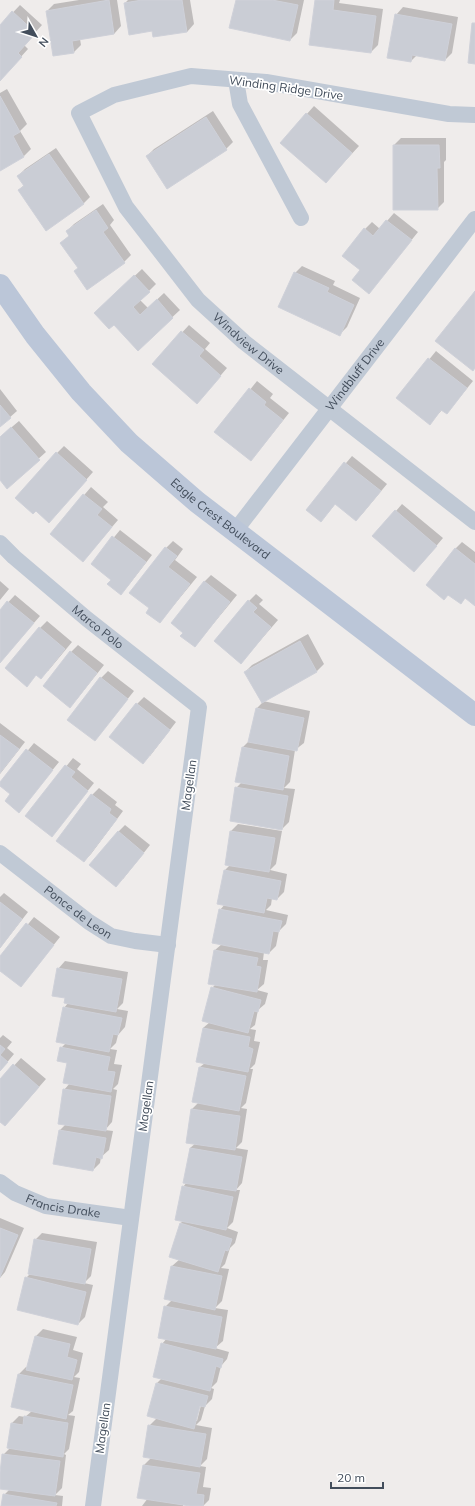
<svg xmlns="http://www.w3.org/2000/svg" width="475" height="1506" font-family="Mulish,sans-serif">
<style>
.shadow{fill:#0003;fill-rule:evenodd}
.building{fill:#cacdd5;stroke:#cfd1d9}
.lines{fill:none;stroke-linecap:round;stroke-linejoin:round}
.minor{stroke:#c0c9d5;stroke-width:16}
.secondary{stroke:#bbc6d8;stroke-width:22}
.labels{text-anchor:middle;stroke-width:3.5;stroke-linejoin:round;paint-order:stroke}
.street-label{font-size:12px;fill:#424d5b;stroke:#fff}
</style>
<rect width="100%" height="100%" fill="#efeceb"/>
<path class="shadow" d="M79,0H117L121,26L114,34L80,39L81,45L74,52L47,11L54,4Z
M128,0H190L194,24L187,32L153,30L125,3Z
M237,0H304L297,33L290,40Z
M316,0H340L339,3L383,9L378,45L371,52Z
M20,5L42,25L24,45L28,49L0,80V26Z
M403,7L458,17L452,53L445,60L417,55L411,61L396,15Z
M7,89L27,124L20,131L31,149L24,156L0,170V93Z
M314,106L359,146L326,182L281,143Z
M213,111L233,142L226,149L147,156L154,149Z
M401,138H446V160L444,162V202L437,209L394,145Z
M56,148L90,197L83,204L19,190L24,185L18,176L25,169Z
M103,204L114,220L110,225L131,255L124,262L79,268L62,243L70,235L67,231L74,224Z
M394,213L418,232L369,293L362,269L365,229L372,222L380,229Z
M302,266L335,281L333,285L360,298L347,327L340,334L295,273Z
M142,269L156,284L140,300L148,308L164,293L180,310L138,349L103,306Z
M189,325L210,343L205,349L227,368L204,395L153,364Z
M436,351L473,381L447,413L442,410L430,423L398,398Z
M257,381L273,394L270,398L289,413L257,453L216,432Z
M0,389L17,411L0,426Z
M19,421L46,452L7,487L0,479V437Z
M64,446L93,472L56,514L36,510L57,453Z
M352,456L387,484L363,513L356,520L336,503L328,513L307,509Z
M91,487L108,502L103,507L118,520L83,561L51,534Z
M402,504L443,538L421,564L396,511Z
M120,530L152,555L128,586L121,593L112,579L92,564Z
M173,541L183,549L175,560L197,577L160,622L151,608L166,548Z
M462,542L475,552V604L466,597L461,603L455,549Z
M211,575L237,595L195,646L204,582Z
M0,581L9,589L0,600Z
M256,594L263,600L259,604L278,620L247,656L249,601Z
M15,595L40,616L0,662V611Z
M47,621L72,642L48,671L37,674L27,685L40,628Z
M308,634L324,664L317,671L263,701L310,711L304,743L295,750L290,782L284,788L295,789L289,822L282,829L236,788L242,782V748L250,740L256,709L262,703L245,672L252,665Z
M78,645L104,665L77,699L71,652Z
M108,671L134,691L95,740L101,678Z
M144,697L176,722L150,756L137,704Z
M0,723L25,742L0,774Z
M34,743L59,762L19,811L12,794L0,784Z
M73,758L81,764L77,769L94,783L58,828L26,816Z
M99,788L117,802L115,805L123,811L91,854L84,861L57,841L92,795Z
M238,824L282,831L276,864L270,870L287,874L284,892L277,899L272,898L271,905L266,910L288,915L286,924L279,931L276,946L269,953L264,952L263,960H268L264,984L257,990L268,993L265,1004L258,1010L255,1025L250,1029L256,1030L254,1041L260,1042L255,1064L250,1069H253L246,1103L241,1108L247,1109L242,1142L236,1148L248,1150L242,1183L236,1190H240L233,1222L227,1228L238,1232L235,1243L230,1248L225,1264L221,1268L229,1269L222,1301L215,1308L228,1310L223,1341L215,1348L229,1352L227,1359L221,1366L217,1382L211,1388L214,1389L212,1399L205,1406L201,1420L196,1425L212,1428L207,1459L200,1466L206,1467L203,1487L211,1488L209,1500L203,1506L183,1504V1506H142L148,1498L144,1465L151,1458L149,1426L157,1418V1383L162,1378V1344L167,1338L165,1307L172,1300L165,1298L172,1266L180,1259L170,1256L181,1223L183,1220V1187L187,1182L190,1148L196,1143L192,1109L199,1102L200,1067L205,1063L203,1028L210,1022L212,988L216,984L215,950L222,944L220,910L225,904L218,903L225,870L230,865L226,864L231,831ZM200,1401H202L197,1421H195Z
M125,825L150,845L123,879L118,832Z
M4,893L28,912L0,948V897Z
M34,917L60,937L21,986L0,969V958Z
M65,961L128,972L123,1003L117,1009L128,1011L125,1027L118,1035L116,1043L110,1049L117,1050L114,1064L122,1065L118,1084L113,1089L117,1090L112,1122L105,1130L113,1131L109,1150L101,1157L100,1163L93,1170L60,1130L66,1124L64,1090L70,1083L69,1063L61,1048L66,1043L64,1008L68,1003L58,969Z
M3,1035L12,1042L7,1048L14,1054L0,1071V1038Z
M21,1058L46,1079L12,1118L0,1121V1081Z
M0,1218L24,1228L5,1272L0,1278Z
M42,1233L97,1242L91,1276L84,1283L93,1285L85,1317L78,1324L26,1278L30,1274L35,1240Z
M43,1329L77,1337L73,1350L83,1353L79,1372L74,1377L80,1378L73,1411L68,1415L75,1416L69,1449L64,1454L66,1455L62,1488L55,1495L63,1496L62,1506H2L4,1495L10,1489L0,1488V1481L3,1455L10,1448L12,1423L19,1416L25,1417L32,1411L19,1374L26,1367L28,1368L36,1336Z"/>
<path class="building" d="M109,0L114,34L72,41L74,53L53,56L46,11Z
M142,0H182L187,32L153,37L152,31L129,35L124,3Z
M236,0H272L298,5L290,41L229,28Z
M315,0H334L333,10L376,16L371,53L309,45Z
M12,11L36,33L18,53L22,57L0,81V25Z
M395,14L452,24L445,61L412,55L411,62L387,58Z
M472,23H475V64L468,63Z
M0,96L20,132L13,136L24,157L0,171Z
M306,113L352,153L326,183L280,143Z
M206,117L227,150L167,189L146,156Z
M393,145H439L440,168H437L438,210H393Z
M49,154L84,204L46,231L18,190L24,186L17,176Z
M96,210L108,228L103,232L125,263L87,290L74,271L78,268L60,243L69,236L66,231Z
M386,220L412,240L369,294L352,280L360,270L342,256L364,228L373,236Z
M294,272L329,288L327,292L354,305L340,336L278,307Z
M134,275L150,292L133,307L140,315L157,299L173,318L138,351L114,325L109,329L94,313Z
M475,291V368L473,371L435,341Z
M181,331L204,350L199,356L221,376L197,404L152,364Z
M428,358L467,388L447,414L441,410L430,425L396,398Z
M249,388L266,402L264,405L283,420L251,461L214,432Z
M0,405L11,418L0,427Z
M11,427L40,460L7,489L0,480V437Z
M56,452L87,480L49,523L36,511L33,514L15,498Z
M344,462L381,491L356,521L335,504L321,522L306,510Z
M83,494L102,509L97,515L112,527L83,562L50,534Z
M395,510L437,546L414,572L372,536Z
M112,536L146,562L121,595L107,584L111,580L91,564Z
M165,547L177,556L168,567L190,584L160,623L146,613L149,608L129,593Z
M455,548L475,564V606L465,598L461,604L448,595L444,600L426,585Z
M204,581L230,602L195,647L180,636L183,633L171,623Z
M248,600L257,608L253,612L271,627L241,664L214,641Z
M7,601L34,623L0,663V610Z
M39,627L65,649L41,679L36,675L27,687L5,668Z
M300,641L317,672L262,703L244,672Z
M70,651L97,673L70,708L43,686Z
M100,677L128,699L95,741L67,720Z
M136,703L170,730L143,764L109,737Z
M256,708L304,718L297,751L248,742Z
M0,735L19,749L0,773Z
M242,747L289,756L283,790L235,782Z
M26,749L53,770L19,813L5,801L10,794L0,786V782Z
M65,765L75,772L71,777L88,791L52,837L25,816Z
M235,787L288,796L282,830L230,821Z
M91,794L111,809L109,813L117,819L84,862L56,841Z
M118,831L144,853L116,887L89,865Z
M230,831L275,838L269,872L225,865Z
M224,870L281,881L277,900L267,898L264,913L217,904Z
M0,902L22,919L0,948Z
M219,909L282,921L279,932L273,931L269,954L212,943Z
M26,923L54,945L21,987L0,971V956Z
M214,950L258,958L256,966L261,967L257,992L208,984Z
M57,968L122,979L116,1012L64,1003L65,998L52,996Z
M211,987L261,1000L258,1012L254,1011L248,1033L202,1021Z
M63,1007L122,1018L118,1035L113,1034L109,1052L56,1042Z
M203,1028L250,1037L248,1047L253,1049L248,1072L196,1062Z
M0,1045L5,1049L0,1055L8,1062L0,1071Z
M60,1047L110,1057L107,1071L115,1072L111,1092L63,1083L67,1063L57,1061Z
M13,1064L39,1087L5,1126L0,1122V1079Z
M199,1067L246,1076L239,1111L192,1102Z
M63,1089L111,1096L106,1131L58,1124Z
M191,1109L240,1116L235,1150L186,1143Z
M59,1130L106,1138L102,1159L96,1157L93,1171L53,1164Z
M190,1148L242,1157L236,1191L183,1183Z
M182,1186L233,1197L226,1230L175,1220Z
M180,1223L232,1239L228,1251L225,1250L218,1272L169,1257Z
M0,1228L18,1235L0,1277Z
M34,1239L91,1249L85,1284L28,1274Z
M171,1266L222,1276L215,1310L164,1299Z
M25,1277L86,1292L78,1325L17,1310Z
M164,1306L222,1317L216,1349L158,1338Z
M35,1336L70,1344L67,1357L77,1360L72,1380L26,1370Z
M161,1343L223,1359L221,1368L216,1366L210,1391L153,1377Z
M18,1374L73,1385L66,1419L11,1407Z
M156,1383L208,1396L205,1407L200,1406L194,1429L147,1416Z
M24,1416L68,1423L63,1457L7,1448L11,1423L23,1425Z
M148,1425L206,1434L200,1467L143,1457Z
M2,1454L60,1461L55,1496L0,1489V1473Z
M143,1465L200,1473L196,1494L204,1495L203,1506H190L137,1498Z
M3,1494L57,1503L56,1506H1Z"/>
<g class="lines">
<g class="minor">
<path d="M236,80L240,104L301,218"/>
<path id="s1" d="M475,115L449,114L266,82L191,76L114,95L79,113L126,207L198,300L244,342L475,522"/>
<path id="s2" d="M235,531L475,219"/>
<path id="s3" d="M0,543L14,557L87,619L199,707L93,1506"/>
<path id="s4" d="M0,853L89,922L111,936L135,941L168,945"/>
<path id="s5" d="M0,1182L15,1193L46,1206L131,1218"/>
</g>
<path class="secondary" id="s6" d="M0,285L35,335L81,392L129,443L197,502L475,715"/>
</g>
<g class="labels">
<g class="street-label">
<text transform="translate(286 88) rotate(8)" y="4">Winding Ridge Drive</text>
<text dy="4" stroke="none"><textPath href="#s1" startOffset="695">Windview Drive</textPath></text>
<text dy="4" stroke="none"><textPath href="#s2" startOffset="197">Windbluff Drive</textPath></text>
<text dy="4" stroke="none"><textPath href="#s6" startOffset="323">Eagle Crest Boulevard</textPath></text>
<text dy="4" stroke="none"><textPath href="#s3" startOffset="129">Marco Polo</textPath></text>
<text transform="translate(189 785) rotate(-82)" y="4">Magellan</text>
<text dy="4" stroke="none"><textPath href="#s4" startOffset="98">Ponce de Leon</textPath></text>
<text transform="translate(146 1106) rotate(-82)" y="4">Magellan</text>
<text dy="4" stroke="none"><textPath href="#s5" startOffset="69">Francis Drake</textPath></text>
<text transform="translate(103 1428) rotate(-82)" y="4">Magellan</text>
</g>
</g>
<g transform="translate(36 36) rotate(129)" stroke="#ffffff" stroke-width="3" paint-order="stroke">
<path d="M0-3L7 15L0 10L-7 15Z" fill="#424d5b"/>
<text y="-6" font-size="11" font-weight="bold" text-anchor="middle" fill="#424d5b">N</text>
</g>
<path d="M331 1482v6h52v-6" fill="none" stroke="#424d5b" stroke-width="2"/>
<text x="337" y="1482" font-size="12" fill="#424d5b" stroke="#ffffff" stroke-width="3" paint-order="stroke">20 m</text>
</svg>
